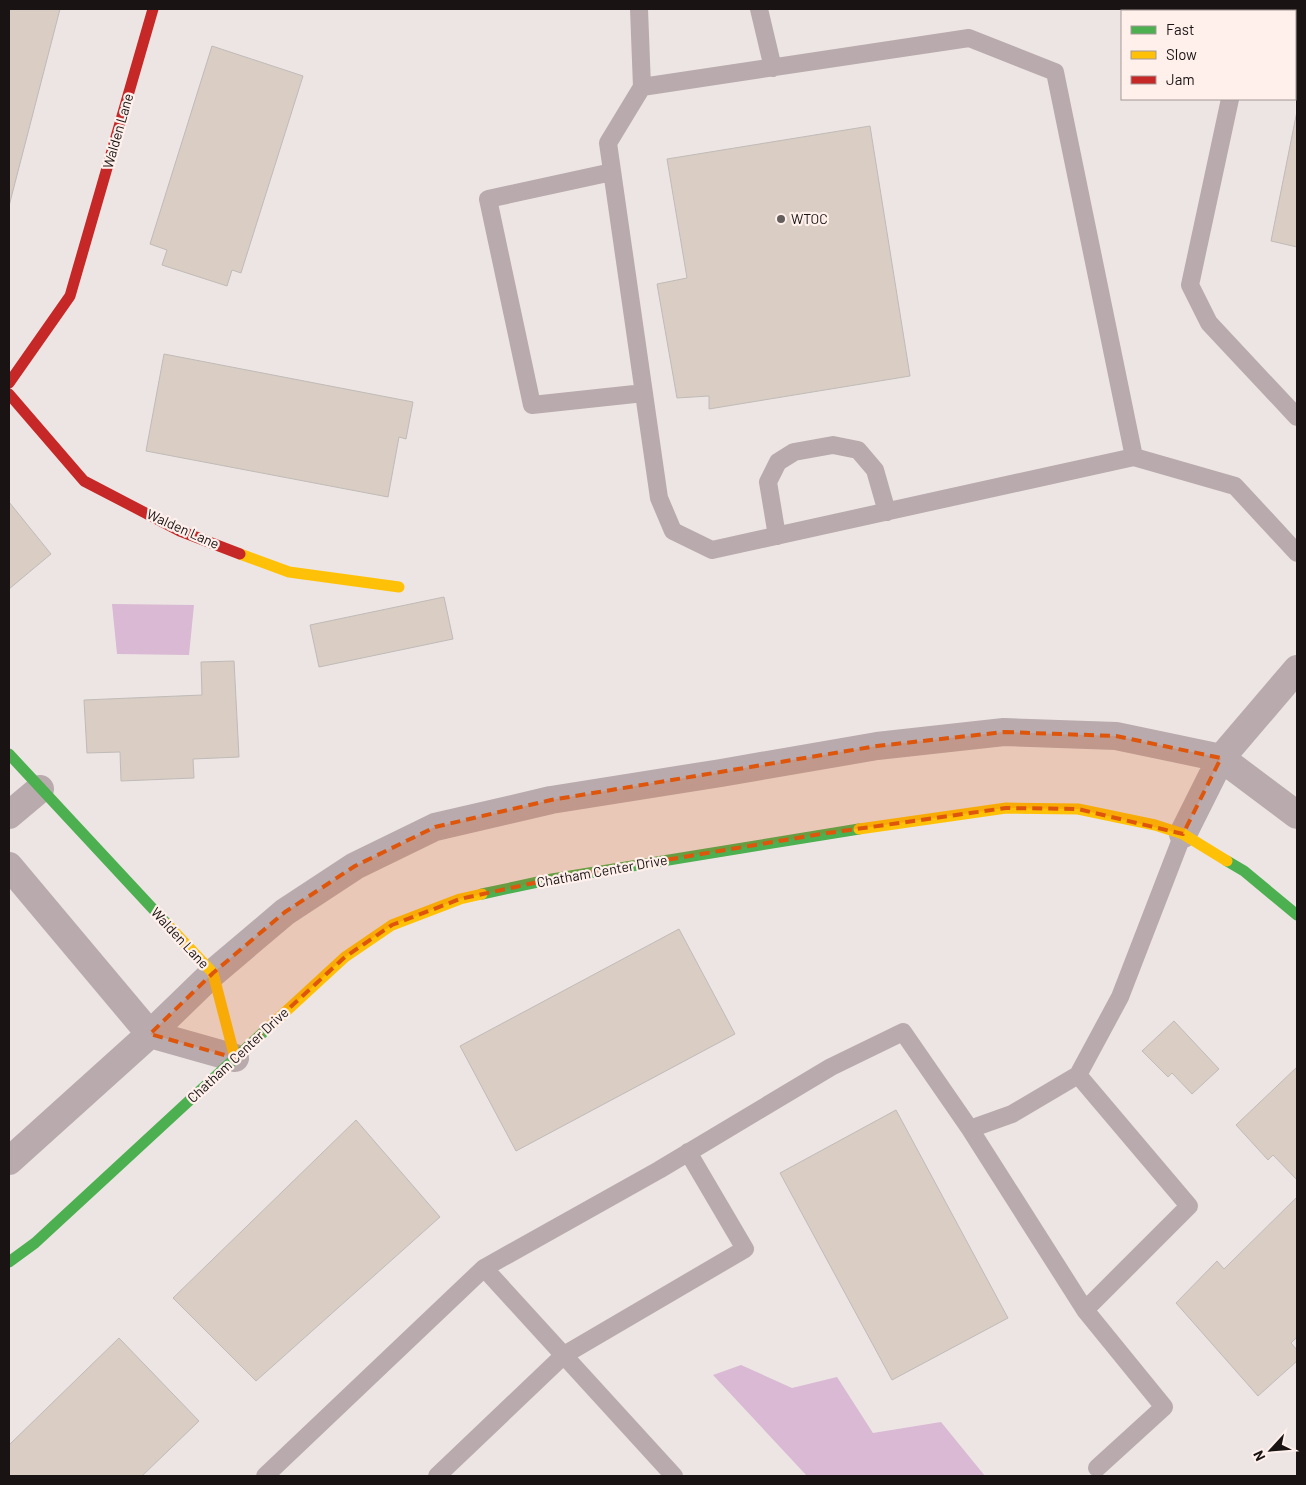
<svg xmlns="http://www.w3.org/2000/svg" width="1306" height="1485" font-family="Barlow,sans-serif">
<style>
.water{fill:#d9b9d3}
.building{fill:#d9cdc4;stroke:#c0bbb8}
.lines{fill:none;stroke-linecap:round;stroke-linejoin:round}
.lane{stroke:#b9aaad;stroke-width:18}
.street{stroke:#b9aaad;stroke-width:28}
.fast{stroke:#4caf50;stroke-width:11}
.slow{stroke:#ffc107;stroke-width:11}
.jam{stroke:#c62828;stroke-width:11}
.marked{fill:#de560c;fill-opacity:0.2;stroke:#de560c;stroke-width:4;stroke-dasharray:10 6;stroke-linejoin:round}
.poi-dot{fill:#635d5c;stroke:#fff0ec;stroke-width:2}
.labels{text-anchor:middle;stroke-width:4.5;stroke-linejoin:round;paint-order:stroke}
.street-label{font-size:14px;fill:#191413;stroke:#fff0ec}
.poi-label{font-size:14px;fill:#191413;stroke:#fff0ec;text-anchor:start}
</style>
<rect width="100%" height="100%" fill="#ede5e3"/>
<path class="water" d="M112,604L194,605L189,655L117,654Z
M741,1365L792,1388L837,1377L873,1433L941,1422L985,1476H807L713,1375Z"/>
<path class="building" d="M9,9H60L9,206Z
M212,46L303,76L241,273L232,270L227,286L162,265L167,250L150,244Z
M1297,111V247L1271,241Z
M870,126L910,376L709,409V396L677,398L657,284L687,278L667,159Z
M164,354L413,402L406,439L399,437L388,497L146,451Z
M9,502L51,554L9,589Z
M444,597L453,639L319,667L310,625Z
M234,661L239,757L193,759L194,778L121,781L120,752L87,753L84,700L202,695L201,662Z
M679,929L735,1034L516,1151L460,1046Z
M1174,1021L1219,1069L1192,1094L1172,1073L1168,1077L1142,1051Z
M1297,1067V1180L1273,1155L1268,1160L1236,1125Z
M896,1110L1008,1318L892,1380L780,1173Z
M356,1120L440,1217L256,1381L173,1298Z
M1297,1197V1337L1291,1343L1297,1350V1361L1258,1396L1176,1303L1217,1261L1224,1269Z
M119,1338L199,1421L142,1476H9V1445Z"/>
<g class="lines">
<path class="lane" d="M639,9L642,87
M759,9L773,68
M1254,11L1255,9
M969,38L1055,72L1134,457L712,550L673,531L659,498L608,143L642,87Z
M1230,99L1190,285L1209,323L1297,417
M612,172L488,199L532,405L644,393
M1134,457L1235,486L1297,553
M777,536L768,482L778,462L794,452L833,445L858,450L875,470L887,512
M970,1129L1085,1310L1189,1206L1078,1075
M484,1268L659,1170L831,1067L903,1032L970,1129L1012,1114L1078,1075L1120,997L1183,834
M1085,1310L1164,1407L1097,1468
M265,1476L484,1268L674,1476
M437,1476L564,1355L745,1249L688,1152"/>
<path class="street" d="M9,815L40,789
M1183,834L1221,758L1297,669
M9,866L150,1034L235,1058
M9,1161L150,1034L213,973L285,912L355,866L435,827L551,800L721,773L877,746L1004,732L1116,736L1221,758L1297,815"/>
<path class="fast" d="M9,754L167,924
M1227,861L1244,871L1297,915
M482,894L552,879L859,829
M9,1262L35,1243L270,1026"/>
<path class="slow" d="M240,554L289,572L399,587
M859,829L1006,808L1078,809L1155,825L1183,834L1227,861
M167,924L213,973L235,1058
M270,1026L345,957L392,925L460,899L482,894"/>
<path class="jam" d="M9,383L70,296L153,9
M9,394L84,481L180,531L240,554"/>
</g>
<path class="marked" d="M1004,732L1116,736L1221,758L1183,834L1078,809L1006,808L821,834L552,879L460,899L392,925L345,957L235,1058L150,1034L213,973L285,912L355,866L435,827L551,800L877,746Z"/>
<circle class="poi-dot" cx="781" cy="219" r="5"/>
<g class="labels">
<g class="street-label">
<text transform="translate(118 131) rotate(-74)" y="5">Walden Lane</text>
<text transform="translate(183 529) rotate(24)" y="5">Walden Lane</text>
<text transform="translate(602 871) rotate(-10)" y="5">Chatham Center Drive</text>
<text transform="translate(180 938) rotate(47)" y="5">Walden Lane</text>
<text transform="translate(238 1055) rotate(-43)" y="5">Chatham Center Drive</text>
</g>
<g class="poi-label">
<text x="791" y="224">WTOC</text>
</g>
</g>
<rect width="1306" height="1485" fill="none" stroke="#191413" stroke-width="20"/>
<rect x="1121" y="10" width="175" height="90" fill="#fff0ec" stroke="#a39895"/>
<rect x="1131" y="26" width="25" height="8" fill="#4caf50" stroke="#a39895"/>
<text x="1166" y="35" font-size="15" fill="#191413">Fast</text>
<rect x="1131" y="51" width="25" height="8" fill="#ffc107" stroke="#a39895"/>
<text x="1166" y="60" font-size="15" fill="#191413">Slow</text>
<rect x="1131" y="76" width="25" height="8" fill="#c62828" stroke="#a39895"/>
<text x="1166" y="85" font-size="15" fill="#191413">Jam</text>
<g transform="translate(1271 1450) rotate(244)" stroke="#fff0ec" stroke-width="4" paint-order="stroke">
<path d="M0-4L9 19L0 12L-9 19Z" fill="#191413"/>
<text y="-8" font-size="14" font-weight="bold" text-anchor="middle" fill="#191413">N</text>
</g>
</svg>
